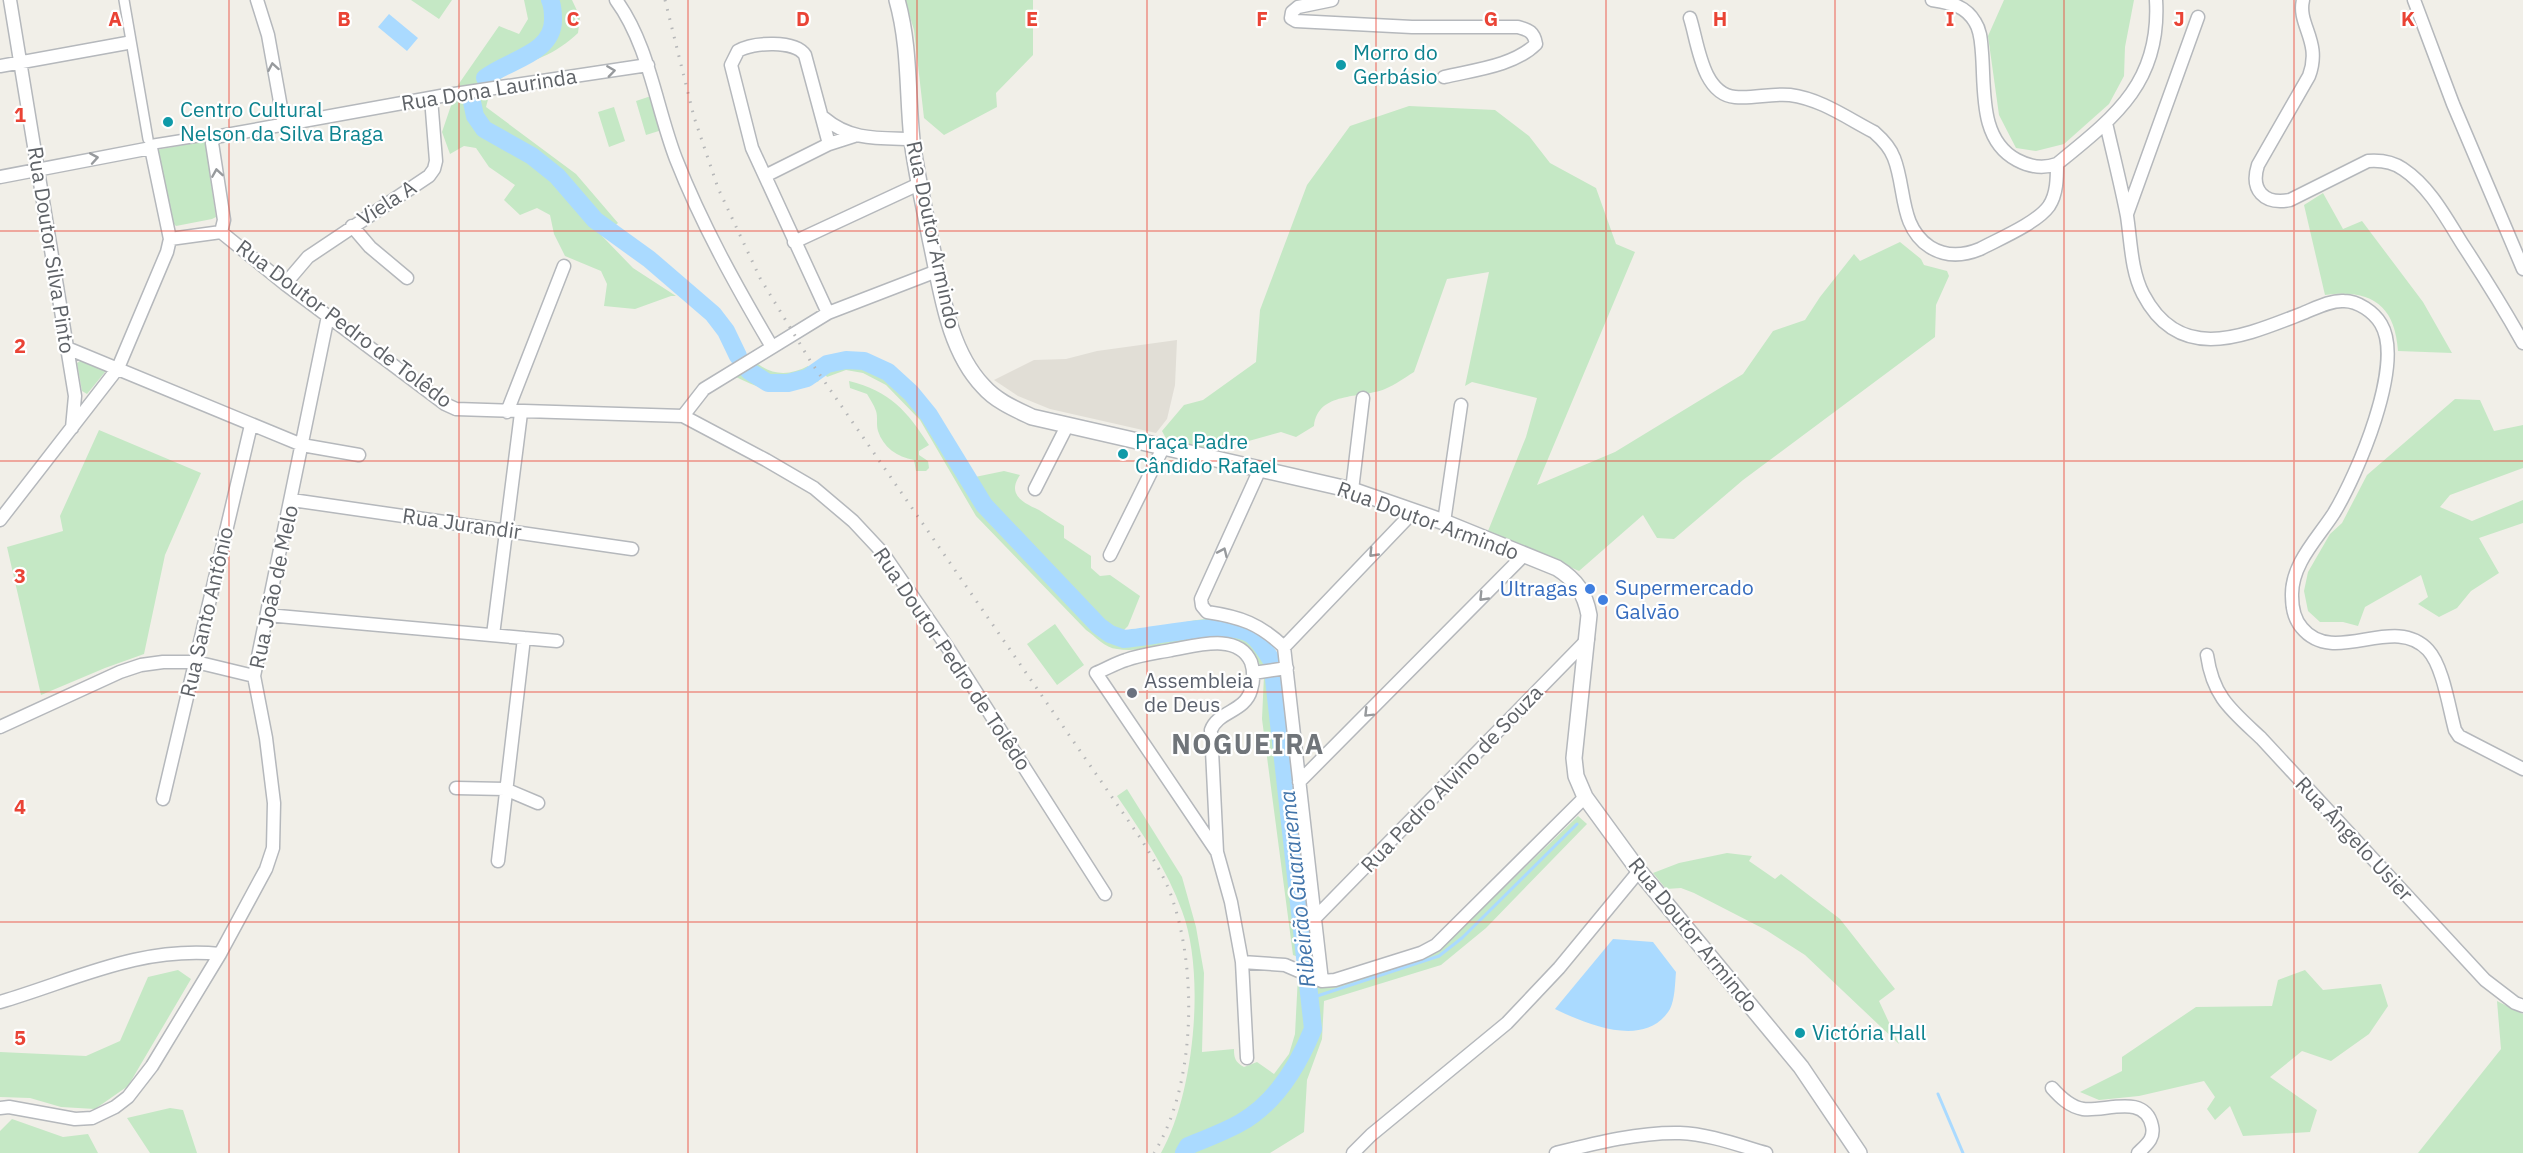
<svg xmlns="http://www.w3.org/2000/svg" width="2523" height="1153" font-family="'IBM Plex Sans',sans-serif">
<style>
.education{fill:#e1ded6}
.green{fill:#c5e8c5}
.water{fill:#aadaff}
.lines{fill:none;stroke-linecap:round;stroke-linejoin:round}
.stream{stroke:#aadaff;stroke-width:3}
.river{stroke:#aadaff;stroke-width:18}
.pedestrian-casing{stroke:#b5b8bc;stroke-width:12}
.minor-casing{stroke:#b5b8bc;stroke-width:15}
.tertiary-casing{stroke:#b5b8bc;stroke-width:18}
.pedestrian{stroke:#fff;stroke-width:9}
.minor{stroke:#fff;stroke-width:12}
.tertiary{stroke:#fff;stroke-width:15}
.rail{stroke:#b6b7b8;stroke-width:3;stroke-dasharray:1.5 8;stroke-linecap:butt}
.oneway{stroke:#979a9d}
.grid{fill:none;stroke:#ea4335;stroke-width:1.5;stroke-opacity:0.55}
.culture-dot{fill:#0f9aa8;stroke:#fff;stroke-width:2}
.shop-dot{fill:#3f7fe0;stroke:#fff;stroke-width:2}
.worship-dot{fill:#6b7280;stroke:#fff;stroke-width:2}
.labels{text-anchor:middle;stroke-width:4.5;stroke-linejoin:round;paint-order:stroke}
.culture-label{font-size:21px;fill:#0d838f;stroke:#fff;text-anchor:start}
.street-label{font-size:21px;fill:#5f6368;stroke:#fff}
.shop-label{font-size:21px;fill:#366cbe;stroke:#fff;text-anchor:start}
.worship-label{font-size:21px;fill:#5b616d;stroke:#fff;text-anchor:start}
.water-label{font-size:22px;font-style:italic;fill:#4174aa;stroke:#fff}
.district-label{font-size:27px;font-weight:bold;letter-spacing:1.5px;fill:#70757a;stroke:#fff}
.grid-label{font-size:20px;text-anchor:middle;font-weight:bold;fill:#ea4335;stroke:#fff;stroke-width:4.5;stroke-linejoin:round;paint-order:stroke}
</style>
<rect width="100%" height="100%" fill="#f1efe8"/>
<path class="education" d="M1177,340L1175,385L1167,419L1156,433L1050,409L1018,396L994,380L1034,360L1066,359L1097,351Z"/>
<path class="green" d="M411,0H452L439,19Z
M524,0H572L580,17L578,33C567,43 556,51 542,57C514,71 494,72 486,107L576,174L618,223L602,236L633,268L676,296H671L635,309L604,306L607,284L601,271L565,256L554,234L550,215L537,208L520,215L504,200L515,185L489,167L476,148L464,146L450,154L442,132L458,85L499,26L519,34L528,19Z
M905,0H1033V55L996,93L997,107L944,135L924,118L914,30Z
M2004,0H2134L2125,47L2124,76L2109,104L2064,144L2036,151L2016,148L1999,115L1988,36Z
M651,96L662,130L646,135L636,101Z
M1409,106L1495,110L1529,136L1550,163L1596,188L1616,244L1635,252L1537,485L1615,452L1743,374L1773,331L1805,320L1820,297L1854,254L1860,261L1900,242L1921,259L1924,265L1947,271L1949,276L1936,305L1935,337L1743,480L1674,539L1657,538L1643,515L1579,571L1488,531L1526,437L1537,398L1472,382L1465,386L1489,272L1447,279L1414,372C1404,378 1395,385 1385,389C1360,399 1318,391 1314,426L1296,437L1281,432L1220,449L1169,444L1162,431L1184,405L1203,400L1256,362L1260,310L1307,185L1350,126Z
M614,107L625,141L609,147L598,112Z
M205,141L216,217L212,219L176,226L172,222L156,150Z
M2323,193L2343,229L2362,221L2423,302L2452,353L2398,351C2395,304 2370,289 2325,295L2304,205Z
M838,356C848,356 861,354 870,358C923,377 948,432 975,477L1004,471L1020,475C1006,495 1024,503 1039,510C1047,515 1055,521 1064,526V538L1091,556V568L1100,576L1110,575L1140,596L1128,626L1124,630C1167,634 1211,604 1252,628C1267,638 1273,646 1279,663L1261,667C1231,609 1164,657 1117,649C1105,648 1095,636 1086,630L976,516L920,420L886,385L863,373L846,370L827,377L816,362Z
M82,360L105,370V372L87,394L82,391L77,363Z
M758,364C774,376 791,375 808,366L819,381C784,395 767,393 734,376Z
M849,381C890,391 907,411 929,445L919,451V455L928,461L929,468L926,471H916L914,460C897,457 883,447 878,431C876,424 878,417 876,411C874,405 870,399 867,394L850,388Z
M2455,399L2480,400L2494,431L2523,425V468L2450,495L2440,507L2472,521L2523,500V523L2479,538L2499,573L2471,591L2457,608L2439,617L2418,604L2428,597L2421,575L2365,607L2358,626L2343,622H2320L2308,611L2304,591L2308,572L2330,534L2342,523L2367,475Z
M99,430L201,473L165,555L144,654L105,668L41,695L7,547L63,531L60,516Z
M1055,624L1084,665L1057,685L1027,644Z
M1281,672L1314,963L1293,955L1262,719L1264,675Z
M1127,789L1182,877L1196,927L1204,973L1202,1052L1234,1049C1234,1058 1235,1062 1244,1067L1257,1062L1274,1074L1289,1054L1295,1034L1298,976L1324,988L1433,953L1449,941L1578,816L1587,824L1486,928L1441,965L1324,1001L1322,1039L1307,1080L1304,1132L1270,1153H1161C1194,1095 1206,974 1182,911C1167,869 1142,833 1117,796Z
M1727,853L1752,856L1749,861L1775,879L1781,874L1840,919L1895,989L1879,1001L1899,1044L1805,955L1766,930L1694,893L1681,888L1666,889L1653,873L1679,863Z
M178,970L191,979L128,1086L95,1109L61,1107L30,1098L0,1097V1052L86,1056L120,1041L148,977Z
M2305,970L2323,990L2381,984L2388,1006L2369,1034L2331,1061L2302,1051L2270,1077L2317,1110L2310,1132L2243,1136L2230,1106L2215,1120L2207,1109L2215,1097L2204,1081L2139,1096L2099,1100L2080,1092L2122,1071V1057L2196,1007L2272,1006L2278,980Z
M2497,1001L2523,1014V1153H2418L2501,1049Z
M170,1108L183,1110L197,1153H150L127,1118Z
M12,1119L63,1137L88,1134L98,1153H0V1131Z"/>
<path class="water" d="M389,14L418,38L407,51L378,27Z
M1613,939L1653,942L1676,972C1675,983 1675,999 1670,1009C1646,1049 1588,1025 1555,1009Z"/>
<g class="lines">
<path class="stream" d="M1311,998L1439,956L1462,938L1577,824
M1938,1094L1963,1153"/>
<path class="river" d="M485,78C507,60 554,54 553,19C553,12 553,6 550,0
M472,102L475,116L484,129L532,156L557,176L595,220L649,259L713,314L726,331L738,356
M749,371L768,383H788L807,378L827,364L846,360L864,361L888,372L911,393L929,415L984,505L1099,626L1110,634L1124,639C1155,637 1228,618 1252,635C1260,641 1266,652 1272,661L1313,1029C1298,1066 1276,1103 1240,1123C1224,1132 1205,1139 1188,1146L1184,1153"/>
<g class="pedestrian-casing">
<path id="pedestrian" d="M124,0L148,139
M154,144L204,136"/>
</g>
<g class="minor-casing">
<path id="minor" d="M10,0L75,396L72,428
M257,0L268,35L284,124
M616,0C649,45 656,107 676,159C702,225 736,286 772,347
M1332,0L1298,7L1292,12L1291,18L1296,21L1412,27H1518C1529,30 1534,32 1536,44C1514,66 1473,70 1444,77
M1932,0C1950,3 1965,5 1975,22C1981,31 1981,42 1982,53C1985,90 1979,140 2017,160C2030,167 2043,169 2057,164C2115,117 2161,82 2156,0
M2303,0C2297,25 2322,41 2309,76L2258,165C2250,190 2264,205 2290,200L2368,161C2381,160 2393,162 2403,169C2430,187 2446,218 2463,245C2484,277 2504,309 2523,343
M2414,0L2453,104L2523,269
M1690,18C1698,43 1702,94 1735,97C1753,99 1771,93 1790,95C1821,99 1847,118 1874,132C1882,139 1890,147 1894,158C1906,188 1899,227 1930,247C1946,257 1963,256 1980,249C1999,239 2037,223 2049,206C2057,194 2057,178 2057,164
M0,66L127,43
M824,118C851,141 879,138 912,139
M2106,123C2113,154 2121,185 2127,216C2131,242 2131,271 2143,294C2180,365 2244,336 2301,314C2314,309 2330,300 2344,301C2358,301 2374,312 2381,324C2405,364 2357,475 2334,513C2318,538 2291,564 2292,596C2292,608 2294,619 2302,628C2334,667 2394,613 2428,650C2443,666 2449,708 2455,730L2459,736L2523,769
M765,176L829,144L854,136
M0,177L151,148L170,239L167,252L118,368L0,520
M2127,214L2198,17
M352,226L370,247L407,278
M221,232L285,284L445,404L456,409L683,416L766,460L814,488L853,521L882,552L950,651L1105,894
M221,232L224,220L212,143L215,137L441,96L648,65
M170,239L221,232
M794,242L919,184
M285,284L308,257L429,176L434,169L436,161L431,98
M828,313L752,148L731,65L738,51C753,42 795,40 805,55L829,144
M67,348L302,445L359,455
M507,412L564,266
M683,416L704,389L828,313L937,271
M1260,469L1201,599L1202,606L1207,612C1241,617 1260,624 1284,647L1322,981
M1035,489L1067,426
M1352,490L1363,398
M292,500L632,549
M1444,522L1461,405
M1110,555L1163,448
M267,615L557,641
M493,635L521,413
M1284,647L1414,511
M2207,655C2213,697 2231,710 2261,738L2485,980L2515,1003L2523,1006
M1253,673L1287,668
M0,727L120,672L141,665L163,662H196L254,676
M1299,782L1524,555
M456,788L505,789L538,803
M163,799L251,425
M1217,852L1211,730C1218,711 1245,712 1251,690C1254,680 1254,671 1251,662C1238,632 1195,646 1171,650C1156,653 1140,655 1126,660C1116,663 1106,669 1096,673L1217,852L1231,902L1242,962L1247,1058
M498,861L524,638
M1315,918L1588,639
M1242,962L1285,965L1322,981L1335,980L1421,953L1436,945L1585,797
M0,1002C75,980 139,946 220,954
M2052,1088C2060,1097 2070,1107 2083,1109C2105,1112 2145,1093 2152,1126C2155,1139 2146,1145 2138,1153
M0,1108L9,1107L75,1119L92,1118L115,1107L128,1097L152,1066L220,954L266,869L273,848L274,803L266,738L254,676L328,316
M1353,1153L1371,1135L1507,1023L1559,968L1639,871
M1556,1153C1596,1143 1639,1132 1680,1133C1709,1134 1738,1145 1766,1153"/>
</g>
<g class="tertiary-casing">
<path id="tertiary" d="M897,0C910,46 907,92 912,140C916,173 924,205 930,238C941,287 947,348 983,386C996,401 1015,409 1032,417L1352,490L1444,522L1557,568C1576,580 1585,593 1589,615L1574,758L1576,776L1585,797L1639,871L1801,1067L1859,1153"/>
</g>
<use href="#pedestrian" class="pedestrian"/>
<use href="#minor" class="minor"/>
<use href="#tertiary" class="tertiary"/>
<path class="rail" d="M665,0L694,117L718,188L760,278L811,362L1141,839C1153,859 1167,880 1174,904C1197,976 1195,1087 1154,1153"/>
</g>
<defs><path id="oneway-chevron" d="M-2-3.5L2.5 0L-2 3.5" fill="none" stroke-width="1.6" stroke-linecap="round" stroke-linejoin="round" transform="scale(1.5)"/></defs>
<g class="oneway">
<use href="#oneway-chevron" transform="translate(273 67) rotate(-100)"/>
<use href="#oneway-chevron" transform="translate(611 71) rotate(-8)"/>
<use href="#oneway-chevron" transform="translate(94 158) rotate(-10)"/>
<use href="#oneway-chevron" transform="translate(217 173) rotate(-99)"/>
<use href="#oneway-chevron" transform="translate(1223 552) rotate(-66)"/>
<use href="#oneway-chevron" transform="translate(1373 553) rotate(134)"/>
<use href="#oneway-chevron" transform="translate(1483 597) rotate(134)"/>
<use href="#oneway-chevron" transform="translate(1368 713) rotate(135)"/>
</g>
<path class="grid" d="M229,0V1153M459,0V1153M688,0V1153M917,0V1153M1147,0V1153M1376,0V1153M1606,0V1153M1835,0V1153M2064,0V1153M2294,0V1153M0,231H2523M0,461H2523M0,692H2523M0,922H2523"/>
<g class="culture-dot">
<circle cx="1341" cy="65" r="6"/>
<circle cx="168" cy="122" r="6"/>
<circle cx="1123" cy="454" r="6"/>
<circle cx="1800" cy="1033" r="6"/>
</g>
<g class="shop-dot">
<circle cx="1590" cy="589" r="6"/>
<circle cx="1603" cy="600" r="6"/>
</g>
<circle class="worship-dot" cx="1132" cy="693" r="6"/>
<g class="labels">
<g class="culture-label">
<text x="1353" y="60">Morro do<tspan x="1353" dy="24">Gerbásio</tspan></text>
<text x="180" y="117">Centro Cultural<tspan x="180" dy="24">Nelson da Silva Braga</tspan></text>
<text x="1135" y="449">Praça Padre<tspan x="1135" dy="24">Cândido Rafael</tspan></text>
<text x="1812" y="1040">Victória Hall</text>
</g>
<g class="street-label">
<text transform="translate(489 90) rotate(-9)" y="7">Rua Dona Laurinda</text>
<text transform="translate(387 203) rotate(-33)" y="7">Viela A</text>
<text transform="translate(933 235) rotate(78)" y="7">Rua Doutor Armindo</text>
<text transform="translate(51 250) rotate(81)" y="7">Rua Doutor Silva Pinto</text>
<text transform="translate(344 324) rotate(37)" y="7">Rua Doutor Pedro de Tolêdo</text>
<text transform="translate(1428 521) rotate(20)" y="7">Rua Doutor Armindo</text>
<text transform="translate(462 524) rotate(8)" y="7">Rua Jurandir</text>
<text transform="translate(274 587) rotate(-78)" y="7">Rua João de Melo</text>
<text transform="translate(207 612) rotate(-77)" y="7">Rua Santo Antônio</text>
<text transform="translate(952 659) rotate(56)" y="7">Rua Doutor Pedro de Tolêdo</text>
<text transform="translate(1452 779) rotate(-46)" y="7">Rua Pedro Alvino de Souza</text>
<text transform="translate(2354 839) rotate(47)" y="7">Rua Ângelo Usier</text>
<text transform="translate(1693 935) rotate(51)" y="7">Rua Doutor Armindo</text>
</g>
<g class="shop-label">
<text x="1615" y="595">Supermercado<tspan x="1615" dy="24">Galvão</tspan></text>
<text x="1578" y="596" text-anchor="end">Ultragas</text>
</g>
<g class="worship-label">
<text x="1144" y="688">Assembleia<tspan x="1144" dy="24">de Deus</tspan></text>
</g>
<g class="water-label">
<text transform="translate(1297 889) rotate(-96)" y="8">Ribeirão Guararema</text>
</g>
<g class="district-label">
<text x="1248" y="754">NOGUEIRA</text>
</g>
</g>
<g class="grid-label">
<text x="115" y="26">A</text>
<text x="344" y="26">B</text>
<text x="573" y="26">C</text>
<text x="803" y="26">D</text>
<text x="1032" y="26">E</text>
<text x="1262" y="26">F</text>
<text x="1491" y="26">G</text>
<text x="1720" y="26">H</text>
<text x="1950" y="26">I</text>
<text x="2179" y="26">J</text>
<text x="2408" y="26">K</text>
<text x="20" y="122">1</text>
<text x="20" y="353">2</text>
<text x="20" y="583">3</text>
<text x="20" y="814">4</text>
<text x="20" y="1045">5</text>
</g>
</svg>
